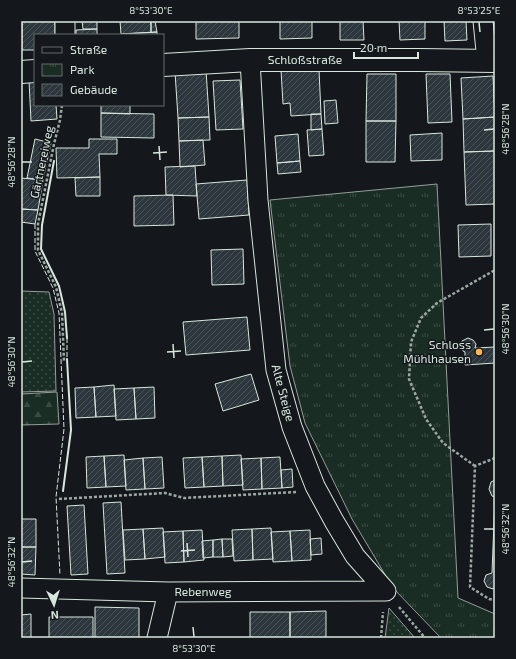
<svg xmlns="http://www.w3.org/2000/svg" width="516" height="659" font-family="'Exo 2',sans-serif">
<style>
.grass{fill:url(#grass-dots);stroke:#939e99}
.forest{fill:url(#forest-firs);stroke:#939e99}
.park{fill:url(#park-tufts);stroke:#939e99}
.building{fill:url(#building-hatch);stroke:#d8e6dc}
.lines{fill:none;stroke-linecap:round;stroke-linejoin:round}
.minor-casing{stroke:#d8e6dc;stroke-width:21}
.tertiary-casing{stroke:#d8e6dc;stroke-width:24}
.path{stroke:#9da8a2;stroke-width:2.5;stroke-dasharray:3 2;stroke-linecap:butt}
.minor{stroke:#14181c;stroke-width:19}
.tertiary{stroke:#14181c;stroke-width:22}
.fence{stroke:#d8e6dc;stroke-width:1;stroke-dasharray:5 2;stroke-linecap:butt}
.wall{stroke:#d8e6dc;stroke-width:2}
.ticks{fill:none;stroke:#d8e6dc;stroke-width:1.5}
.poi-dot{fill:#ffb74d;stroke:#14181c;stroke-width:1.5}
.labels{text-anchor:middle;stroke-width:3;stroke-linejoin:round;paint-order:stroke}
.street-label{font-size:12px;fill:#d8e6dc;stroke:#14181c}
.poi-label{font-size:12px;fill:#d8e6dc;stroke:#14181c;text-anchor:end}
.neatline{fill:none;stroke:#d8e6dc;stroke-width:1.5}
.ticks-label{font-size:10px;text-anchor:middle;fill:#d8e6dc}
</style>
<defs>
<pattern id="grass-dots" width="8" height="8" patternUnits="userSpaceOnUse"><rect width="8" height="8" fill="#1a2d24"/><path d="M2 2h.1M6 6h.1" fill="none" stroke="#3b4b43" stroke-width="1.8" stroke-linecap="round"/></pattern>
<pattern id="forest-firs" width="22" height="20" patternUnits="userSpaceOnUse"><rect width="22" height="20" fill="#1a2d24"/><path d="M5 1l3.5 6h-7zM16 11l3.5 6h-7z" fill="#3b4b43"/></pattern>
<pattern id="park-tufts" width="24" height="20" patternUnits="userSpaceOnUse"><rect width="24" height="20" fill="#1a2d24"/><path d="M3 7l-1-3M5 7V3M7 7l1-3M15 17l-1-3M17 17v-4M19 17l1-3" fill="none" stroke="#3b4b43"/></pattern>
<pattern id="building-hatch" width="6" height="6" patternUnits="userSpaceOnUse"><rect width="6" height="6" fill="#2c363c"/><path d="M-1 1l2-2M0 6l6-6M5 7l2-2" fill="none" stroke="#4a5358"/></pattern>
</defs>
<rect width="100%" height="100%" fill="#14181c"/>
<path class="grass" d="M21,291L49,292L54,314L56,391L21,392Z
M389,608L415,638H385Z"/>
<path class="forest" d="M57,392L59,424L21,425V394Z"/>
<path class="park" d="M437,184L458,598L495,614V638H441L393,588L352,519L305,423L290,366L270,200Z"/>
<path class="building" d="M22,21H55V35H35V50H22Z
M82,21H97V29H83Z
M120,21H155L157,32L121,34Z
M196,21H239V38L196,39Z
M280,21H312V38L280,39Z
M340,21H363L364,40H340Z
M399,21H425V39L400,40Z
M444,21H466L467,40L445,41Z
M97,29V35H76V30Z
M157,32V35H121V34Z
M206,70L209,117L178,118L175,72Z
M281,70H319L321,114L291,116L290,103L283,104Z
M367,74H396V121H366Z
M426,74H450L452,122L428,123Z
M493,76L495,117L463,119L461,78Z
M29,80H35V105H56L57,119L31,121Z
M240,80L243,129L216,130L213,81Z
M336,100L338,123L325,124L324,101Z
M101,105H130V114L101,113Z
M101,113L154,114V138L101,137Z
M311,114H321L322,129L311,130Z
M209,117L210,140L179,141L178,118Z
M495,117V151L464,152L463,119Z
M366,121H396L395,162H366Z
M322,129L324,155L309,156L307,130Z
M442,133V160L411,161L410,135Z
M298,134L300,161L277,163L275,136Z
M35,139L51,143L43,180L27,178Z
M89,139H117V154H99L100,177L57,178L56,148H89Z
M203,140L205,165L180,167L179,141Z
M495,151V204L466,205L464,152Z
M300,161L301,172L278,174L277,163Z
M195,166L197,196L166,195L165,167Z
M100,177V196H76L75,178Z
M21,178L43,180L38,210L21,209Z
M247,180L249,215L199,219L196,184Z
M173,195L174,225L134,226V196Z
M21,209L38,210L35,224L21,222Z
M491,224V256L459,257L458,225Z
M243,249L244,284L212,285L211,250Z
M247,317L250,350L186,355L183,322Z
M468,338L473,340L476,344L475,348L495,347V363L465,365V352L463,351L461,346L462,341Z
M251,374L259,400L223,411L215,384Z
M114,385L116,416L96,417L94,387Z
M94,387L96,417L76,418L75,388Z
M154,387L155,418L136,419L134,388Z
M134,388L136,419L116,420L114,389Z
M124,455L126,486L106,487L104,456Z
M241,455L243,485L223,486L222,456Z
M104,456L106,487L87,488L86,457Z
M222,456L223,486L204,487L202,457Z
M162,457L164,488L145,489L143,458Z
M202,457L204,487L185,488L183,458Z
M280,457L282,488L262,489L261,458Z
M143,458L145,489L126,490L124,460Z
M261,458L262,489L243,490L241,459Z
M292,469L293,487L282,488L281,470Z
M495,480V587L493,589L487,587L484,581L486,575L492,573L495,497L492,496L489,489L491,482Z
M121,502L125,573L107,574L103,503Z
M84,505L88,574L71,575L67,506Z
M21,519H36V547H21Z
M163,528L165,557L145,559L143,529Z
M271,528L273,559L253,560L252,529Z
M143,529L145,559L125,560L123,530Z
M252,529L253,560L234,561L232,530Z
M202,530L204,560L184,562L183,531Z
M310,530L311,560L292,561L290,531Z
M183,531L184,562L165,563L163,532Z
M290,531L292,561L273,562L271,532Z
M321,538L322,554L311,555L310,539Z
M222,539L223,557H213V540Z
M222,539H232L233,556L223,557Z
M213,540V557L203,558L202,541Z
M21,547H36L35,575L21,574Z
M95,607L139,608V638H95Z
M326,611V638H290V612Z
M250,612H290V638H250Z
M31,614V638H21V615Z
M49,617H93V638H49Z"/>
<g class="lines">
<g class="minor-casing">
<path id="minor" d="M483,21L487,61
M65,35V21
M250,60L258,200L276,370L292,427L315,486L334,521L355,556L386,591
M21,588L168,592L386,591
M157,638L168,592"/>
</g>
<g class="tertiary-casing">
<path id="tertiary" d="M163,65L250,60H419L495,61
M21,72L35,71"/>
</g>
<path class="path" d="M62,105L60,120L54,144L38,224V250L56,287L62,313L64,361
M495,458L475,466L470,587L489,599L495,600
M475,466L443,443L426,419L409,379L411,342L421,318L437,303L495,270
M59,499L165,493L184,498L296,492
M399,607L425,638
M381,638L383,612"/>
<use href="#minor" class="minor"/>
<use href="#tertiary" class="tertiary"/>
<path class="fence" d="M35,224V251L53,288L59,313L64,429L56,497L60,575
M67,338V359"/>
<path class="wall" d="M54,161L42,225L41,249L59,286L65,312L67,338
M63,491L71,430L67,359"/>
</g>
<path class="ticks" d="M151,22V32M479,22L480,32M484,130L494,129M159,146L160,160M153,153L167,152M22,162H32M484,330L494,329M173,344L174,358M167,352L181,351M22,362L32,361M484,529H494M187,543L188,557M181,551L195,550M22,562L32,561M193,627L194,637"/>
<circle class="poi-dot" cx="479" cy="352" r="4"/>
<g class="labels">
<g class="street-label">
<text x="305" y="64">Schloßstraße</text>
<text transform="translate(42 162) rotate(-78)" y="4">Gärtnereiweg</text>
<text transform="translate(283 393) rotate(75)" y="4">Alte Steige</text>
<text x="203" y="596">Rebenweg</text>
</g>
<g class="poi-label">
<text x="471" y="349">Schloss<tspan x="471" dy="14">Mühlhausen</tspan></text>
</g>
</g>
<rect width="516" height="659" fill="none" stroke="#14181c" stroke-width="44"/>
<rect x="34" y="34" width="130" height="72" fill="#14181c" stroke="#626a69"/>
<rect x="42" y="47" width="20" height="6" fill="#14181c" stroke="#626a69"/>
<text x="70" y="54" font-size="12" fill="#d8e6dc">Straße</text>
<rect x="42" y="64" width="20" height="12" fill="url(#park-tufts)" stroke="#626a69"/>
<text x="70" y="74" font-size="12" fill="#d8e6dc">Park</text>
<rect x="42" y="84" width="20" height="12" fill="url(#building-hatch)" stroke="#626a69"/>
<text x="70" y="94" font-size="12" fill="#d8e6dc">Gebäude</text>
<g transform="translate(54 605) rotate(176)" stroke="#14181c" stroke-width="3" paint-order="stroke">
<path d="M0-3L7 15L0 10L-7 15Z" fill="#d8e6dc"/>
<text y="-6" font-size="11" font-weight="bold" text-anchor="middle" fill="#d8e6dc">N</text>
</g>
<path d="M354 52v6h64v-6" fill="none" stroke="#d8e6dc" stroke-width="2"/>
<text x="360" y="52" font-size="12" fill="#d8e6dc" stroke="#14181c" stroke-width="3" paint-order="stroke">20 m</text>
<rect x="22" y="22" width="472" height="615" class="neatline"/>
<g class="ticks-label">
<text x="151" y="14">8°53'30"E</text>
<text x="479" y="14">8°53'25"E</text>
<text transform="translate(505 129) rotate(-90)" y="4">48°56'28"N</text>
<text transform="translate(11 162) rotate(-90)" y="4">48°56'28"N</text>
<text transform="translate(505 329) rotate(-90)" y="4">48°56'30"N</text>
<text transform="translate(11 362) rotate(-90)" y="4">48°56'30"N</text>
<text transform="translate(505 529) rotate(-90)" y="4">48°56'32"N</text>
<text transform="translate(11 562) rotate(-90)" y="4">48°56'32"N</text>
<text x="194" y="652">8°53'30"E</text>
</g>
</svg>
